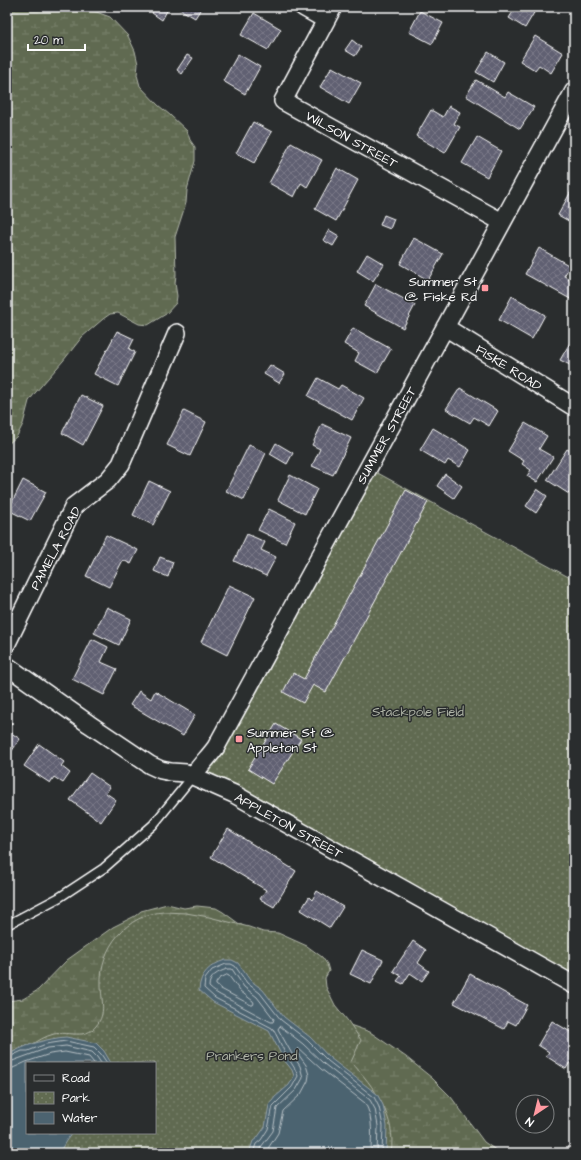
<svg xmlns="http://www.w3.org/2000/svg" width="581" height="1160" font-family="'Architects Daughter',sans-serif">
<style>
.wetland{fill:url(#wetland-marsh);stroke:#b0b5a8}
.park{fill:url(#park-dots);stroke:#b0b5a8;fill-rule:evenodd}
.water{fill:#4c6370;stroke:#94a1a9}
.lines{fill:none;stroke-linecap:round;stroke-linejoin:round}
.shore{stroke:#b7c1c6;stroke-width:1}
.building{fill:url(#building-cross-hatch);stroke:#fff}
.service-casing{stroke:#fff;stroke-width:11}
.minor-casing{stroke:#fff;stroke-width:20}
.service{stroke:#2a2d2e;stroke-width:8}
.minor{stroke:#2a2d2e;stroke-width:17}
.poi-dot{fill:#ff9aa2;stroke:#2a2d2e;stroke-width:1.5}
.labels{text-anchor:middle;stroke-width:3;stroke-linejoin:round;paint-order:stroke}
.street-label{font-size:13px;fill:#fff;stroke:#2a2d2e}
.poi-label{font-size:13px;fill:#fff;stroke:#2a2d2e;text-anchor:end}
.park-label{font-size:13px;fill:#b0b5a8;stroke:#2a2d2e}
</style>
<defs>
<pattern id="wetland-marsh" width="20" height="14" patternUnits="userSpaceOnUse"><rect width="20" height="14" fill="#616b51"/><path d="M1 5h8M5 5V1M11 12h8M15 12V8" fill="none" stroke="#79816b"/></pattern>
<pattern id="park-dots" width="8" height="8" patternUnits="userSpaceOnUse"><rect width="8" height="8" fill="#616b51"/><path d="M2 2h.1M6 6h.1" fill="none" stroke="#79816b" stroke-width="1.8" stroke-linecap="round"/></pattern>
<pattern id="building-cross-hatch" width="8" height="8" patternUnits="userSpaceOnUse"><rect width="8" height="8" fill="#616072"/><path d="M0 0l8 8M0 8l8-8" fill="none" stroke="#797887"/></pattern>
</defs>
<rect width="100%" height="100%" fill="#2a2d2e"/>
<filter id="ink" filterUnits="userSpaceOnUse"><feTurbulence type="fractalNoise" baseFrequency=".025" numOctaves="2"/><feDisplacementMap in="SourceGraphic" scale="8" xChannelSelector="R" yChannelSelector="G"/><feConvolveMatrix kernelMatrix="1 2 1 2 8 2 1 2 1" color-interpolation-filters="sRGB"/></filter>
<g filter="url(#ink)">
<path class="wetland" d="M11,7H83L110,17L128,36L135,51L138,64L137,75L140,86L158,105L170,115L187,131L190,140L195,147V161L187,190L186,203L175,237L176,275L175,283L177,296L176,303L166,314L148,325L139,324L118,313L110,314L103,319L82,337L63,361L35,393L29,401L23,424L17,436L7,445V8Z
M167,904L184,908L197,906L216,908L223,912L238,923L279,945L347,1024L370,1032L406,1057L432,1078L451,1097L484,1142L500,1153H386L155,1133V1063L38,1043L21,1047L7,1056V1001L23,999L38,990L67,960L113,927L135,916L141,911Z"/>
<path class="park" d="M374,471L574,580V977L204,770Z
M164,912L186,913L209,917L249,927L263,932L278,933L307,946L322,957L327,964L329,971L325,978L326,987L335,1005L348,1021L361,1040L351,1062C374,1086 397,1118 391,1153H7V1063C21,1054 37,1038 54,1034C69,1031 85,1040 96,1026C107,1013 101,1000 101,985C99,948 127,914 164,912ZM27,1063H155V1133H27Z"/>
<path class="water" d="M225,960H232L238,963L250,980L263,990L284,1017L310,1037L330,1058L377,1094L383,1105L387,1126L386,1153H249L253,1141L257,1138L265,1127L269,1105L275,1097L289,1085L294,1076L292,1070L284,1060L269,1031L213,1002L199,990C200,973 210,965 225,960Z
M66,1037L96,1043L104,1051L111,1063H27V1133H72L66,1141L59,1153H7V1056C20,1046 49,1038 66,1037Z"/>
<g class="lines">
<path class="shore" d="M227,969H232L244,987L257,997L274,1019L273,1022H271C261,1017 251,1011 241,1006C230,999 218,996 209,987C209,976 218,972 227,969Z
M227,975L229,976L240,991L253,1001L254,1003L253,1005H251L221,989L216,985V983L219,979Z
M7,1058L22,1051H28L46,1044L66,1041L94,1047L101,1054L107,1063
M7,1063L48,1048L66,1046L92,1052L97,1057L101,1063
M7,1069L13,1068L26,1062L50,1054L65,1052L89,1057L94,1063
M253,1153L256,1144L261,1140L268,1129L273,1106L292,1087L298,1076C295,1066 288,1060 284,1051C280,1043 277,1035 272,1028L215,998L204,988L205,979L212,970L226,964H231L235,966L247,983L260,993L281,1020L307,1040L328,1061L374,1097L379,1107L383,1126L382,1153
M258,1153L261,1147L273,1131L277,1108L296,1090L303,1078L300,1066L292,1054L278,1029L280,1026L303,1044L324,1064L370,1100L375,1109L378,1126L377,1153
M265,1153L278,1133L283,1111L301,1094L308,1081L309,1075L306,1065L296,1051L298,1048L321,1069L365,1103C374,1119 371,1136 371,1153"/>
</g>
<path class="building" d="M155,7H169L162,20L152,13Z
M176,7H202L195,18Z
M516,7H528L535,11L525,28L509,18Z
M420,11L443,23L432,44L409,32Z
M254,13L281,29L268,50L241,35Z
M535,36L563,53L551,73L539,65L535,70L520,61Z
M352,40L361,47L355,56L345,50Z
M488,52L504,62L493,82L476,72Z
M238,54L260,67L245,94L223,81Z
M187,55L193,58L182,74L177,70Z
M332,67L361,83L349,104L320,87Z
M476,80L505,97L508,92L534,107L520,129L466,96Z
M449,106L460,112L454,124L460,127L445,153L416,136L431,110L443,117Z
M253,122L272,132L254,163L236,153Z
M477,137L501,151L487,177L462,163Z
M291,143L322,160L307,187L301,183L294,197L269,183Z
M337,168L358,180L336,221L315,209Z
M574,186V224L558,215Z
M384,215L394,219L390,229L380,225Z
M329,230L339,236L333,246L323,240Z
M414,238L443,254L428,280L400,264Z
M539,248L570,266L564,276L574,281V301L525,274Z
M367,254L384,264L373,281L357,271Z
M376,284L415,305L403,328L364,306Z
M512,296L545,315L532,339L499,320Z
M353,328L391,349L377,373L355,361L359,353L344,344Z
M117,331L134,339L129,349L135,352L118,386L94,374Z
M574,336V367L560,360Z
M270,365L285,374L279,383L264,374Z
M318,378L338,389L341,385L364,398L352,420L308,396Z
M460,388L498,411L489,426L474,417L470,423L446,409Z
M81,395L103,406L83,445L62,433Z
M184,411L206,422L190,456L167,445Z
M525,423L547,436L539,449L553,457L537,482L527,476L531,470L522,464L524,461L508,451Z
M322,424L351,438L333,475L312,466L320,449L312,445Z
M433,428L470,450L460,467L448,460L445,465L420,450Z
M276,443L293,453L287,464L270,454Z
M249,445L266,453L244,500L226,491Z
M567,449L574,453V486L569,494L547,480Z
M445,474L462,486L454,498L437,486Z
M290,475L317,489L305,514L278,500Z
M23,480L46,492L30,521L8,510Z
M149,481L170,491L153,525L133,515Z
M537,489L547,496L536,513L526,506Z
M406,490L428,502L326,692L313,685L303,703L283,692L293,673L304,679Z
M269,509L295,522L285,543L258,530Z
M247,534L265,542L261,550L276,557L266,576L234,561Z
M106,535L138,550L131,564L123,560L109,587L86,576Z
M160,557L173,562L168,577L154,571Z
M229,585L255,597L227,655L201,642Z
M107,607L131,619L119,645L94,633Z
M92,639L108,647L101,662L117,669L104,695L72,679Z
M139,691L151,699L155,691L195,715L183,736L130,705Z
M7,720L12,723L7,730L20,739L9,755L7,753Z
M276,724L301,739L272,784L248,769Z
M39,744L64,762L61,766L70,773L63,783L54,777L50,783L24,766Z
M90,773L110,787L106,793L116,800L101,822L70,800Z
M228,829L296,871L274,907L260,899L266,890L211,857Z
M317,891L343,907L330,928L301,910L309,897L312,900Z
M413,941L426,950L418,963L429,971L422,981L410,973L403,984L397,981L401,976L393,971Z
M362,950L383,960L371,984L350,974Z
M470,974L527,1005L516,1025L508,1021L504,1029L454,1003Z
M552,1021L574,1034V1064L570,1062L566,1069L546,1056L549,1052L538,1045Z"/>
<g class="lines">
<g class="service-casing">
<path id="service" d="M7,925L60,897L104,868L153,825L193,776"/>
</g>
<g class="minor-casing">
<path id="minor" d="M303,7L326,20
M333,7L283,101L502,222
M445,327L574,407
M7,643L74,506L108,480L121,464L177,333
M7,666L89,724L150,765L161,770L171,772L186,773L234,794L574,985
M193,776C200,765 209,757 216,747L574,91"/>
</g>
<use href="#service" class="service"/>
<use href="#minor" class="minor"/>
</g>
</g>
<g class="poi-dot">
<rect x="481" y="284" width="8" height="8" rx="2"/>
<rect x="235" y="735" width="8" height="8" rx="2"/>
</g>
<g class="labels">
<g class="street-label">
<text transform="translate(352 139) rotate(29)" y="5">WILSON STREET</text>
<text transform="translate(509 367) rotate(32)" y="5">FISKE ROAD</text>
<text transform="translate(386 435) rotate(-61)" y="5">SUMMER STREET</text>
<text transform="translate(55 548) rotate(-62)" y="5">PAMELA ROAD</text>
<text transform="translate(289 825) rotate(29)" y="5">APPLETON STREET</text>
</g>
<g class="poi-label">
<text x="477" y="286">Summer St<tspan x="477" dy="15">@ Fiske Rd</tspan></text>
<text x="247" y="737" text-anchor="start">Summer St @<tspan x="247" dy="15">Appleton St</tspan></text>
</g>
<g class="park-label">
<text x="418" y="716">Stackpole Field</text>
<text x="252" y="1060">Prankers Pond</text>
</g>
</g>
<rect width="581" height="1160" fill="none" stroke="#2a2d2e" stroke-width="24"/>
<rect x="12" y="12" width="557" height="1136" fill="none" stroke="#fff" stroke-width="1.5" filter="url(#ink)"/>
<rect x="26" y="1062" width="130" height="72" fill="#2a2d2e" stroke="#7f8182"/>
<rect x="34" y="1075" width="20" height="6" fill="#2a2d2e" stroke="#7f8182"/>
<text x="62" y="1082" font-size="12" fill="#ffffff">Road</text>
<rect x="34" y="1092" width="20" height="12" fill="url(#park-dots)" stroke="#7f8182"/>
<text x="62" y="1102" font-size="12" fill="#ffffff">Park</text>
<rect x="34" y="1112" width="20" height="12" fill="#4c6370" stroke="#7f8182"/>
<text x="62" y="1122" font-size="12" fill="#ffffff">Water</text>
<g transform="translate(535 1114) rotate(215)"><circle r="19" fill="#2a2d2e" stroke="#7f8182"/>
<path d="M0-3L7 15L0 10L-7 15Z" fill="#ff9aa2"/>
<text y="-6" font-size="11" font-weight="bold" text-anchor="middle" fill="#ffffff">N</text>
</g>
<path d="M28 44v6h57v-6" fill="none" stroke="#ffffff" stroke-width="2"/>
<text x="34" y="44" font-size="12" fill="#ffffff" stroke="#2a2d2e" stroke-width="3" paint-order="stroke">20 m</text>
</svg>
